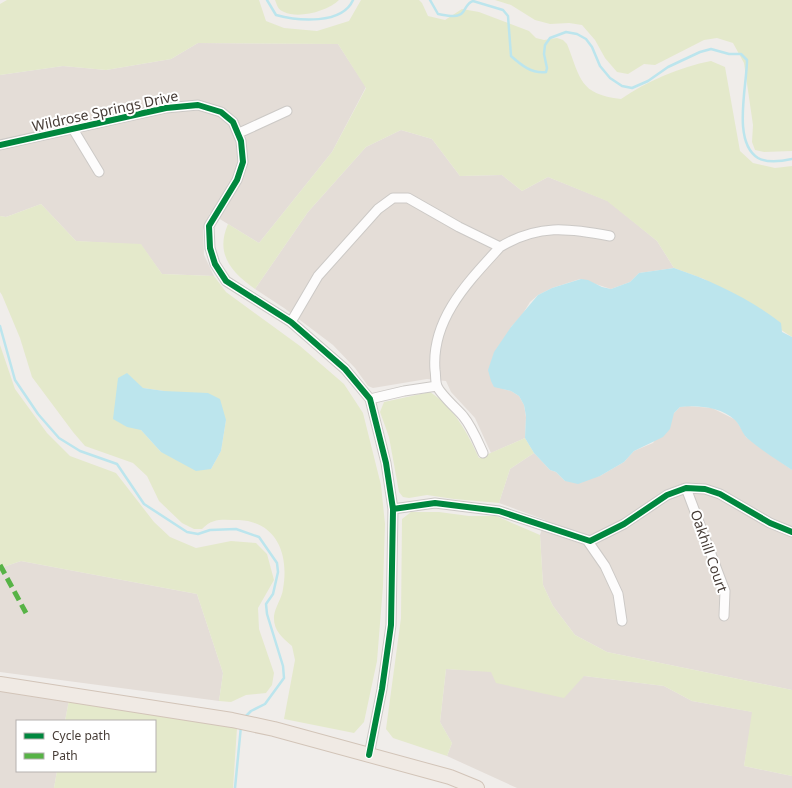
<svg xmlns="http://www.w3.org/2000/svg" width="792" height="788" font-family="'Noto Sans',sans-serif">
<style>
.residential{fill:#e4ddd7}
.green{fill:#e4e9cb;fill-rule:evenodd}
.water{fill:#bce5ed}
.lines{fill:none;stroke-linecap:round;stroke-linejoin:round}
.stream{stroke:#bce5ed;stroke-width:2.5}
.minor-casing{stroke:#ccc9c6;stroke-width:11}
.primary-casing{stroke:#d2c4b8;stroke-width:16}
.minor{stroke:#fdfcfc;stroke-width:9}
.primary{stroke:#f0eae4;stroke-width:14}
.quiet{stroke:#57b346;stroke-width:5;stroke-dasharray:10 5;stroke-linecap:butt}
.cycleway-casing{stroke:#fff;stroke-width:8}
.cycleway{stroke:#00873e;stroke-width:6}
.labels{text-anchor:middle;stroke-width:4;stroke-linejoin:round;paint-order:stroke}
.street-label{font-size:14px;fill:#463c36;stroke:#fff}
</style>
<rect width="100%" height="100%" fill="#f0edea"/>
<path class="residential" d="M198,43L338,44L366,87L332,152L259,243L210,213L203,230L204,255L214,276L162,274L141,245L76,241L41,204L6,217L0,216V75L63,66L106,70L171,59Z
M401,130L432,139L460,176L502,175L522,191L548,177L608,201L657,241L674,268L639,273L630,282L611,289L580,279L552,288L538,295L530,302L522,315L511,327L503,389L511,391L519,396L524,405L526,417L525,438L491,453L475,418L451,392L446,381L427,379L373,388L368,386L355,368L333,345L284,308L255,289L308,212L366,147Z
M687,406L712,408L736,420L746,437L792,470V690L607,652L575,635L553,606L543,585L540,535L545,520L499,503L510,469L534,453L550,470L556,472L565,481L600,476L624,462L634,451L653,443L674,413L680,407Z
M21,561L197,594L223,673L219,701L0,672V568Z
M446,669L584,676L664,686L692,701L753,712L744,766L792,776V788H517L447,756L452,743L440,722Z
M0,690L69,700L65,721H17V771H57L54,788H0Z"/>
<path class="green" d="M7,0H259L266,21L284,28L317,31L349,21L361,0H419L422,3L428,16L445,20L462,9L479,12L529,31L536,38L544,40L557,38L563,40L567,44C581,79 579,94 621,99C647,81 680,67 711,61L725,67L740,151L753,163L775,168L792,166V337L704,279L674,268L657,241L607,201L548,177L522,191L502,175L460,176L432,139L401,130L366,147L308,212L255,289C231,272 215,254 228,224L259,243L332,152L366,88L338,44L198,43L171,59L106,70L63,66L0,75V4Z
M275,0H339C328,11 299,19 284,12C278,10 277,5 275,0Z
M495,0H792V151L764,152L755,150L752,142L753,125L744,63L733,43L717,38L704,40L655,65L644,64L628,74L617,72L605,58L595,40L582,25L569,23L550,24L535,20L511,5Z
M41,204L76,241L141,244L162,274L214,276L226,292L300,346L344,384L363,413L381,485L385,524L383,586L377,661L364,722L354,733L284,719L295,660L292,646C282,638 273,630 274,616C275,607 282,598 283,589C289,556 278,522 239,520C224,520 213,517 202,529H194L182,523L159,501L147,476L133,463L85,446L73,432L32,377L20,338L2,295L0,292V216L6,217ZM143,388L164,391L226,420L221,451L211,469L161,452L141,430Z
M0,345L15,389L47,433L70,456L116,473L154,522L170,537L196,548L231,541L256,543L267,554L274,580L258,608L259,629L274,673L272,685L266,693L246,695L231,702L219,701L223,673L197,594L21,561L0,568Z
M430,392C454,407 468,434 479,458L525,438L534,453L510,469L499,503L454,499L427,495L409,498L403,497L399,492L389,437L380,412L384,402Z
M411,512H439L469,516H496L540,535L543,585L553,606L575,635L607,652L792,690V776L744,766L752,712L692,701L664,686L584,676L564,698L496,683L491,672L446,669L440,722L452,743L447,756L393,738L386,729L401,618L402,519Z
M69,700L237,728L233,788H54L57,771H155V721H65Z"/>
<path class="water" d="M674,268C712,281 749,298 781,323L782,332L792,337V470C777,460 761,450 747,438C742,433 740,425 735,420C721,407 697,405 680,407L674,413L670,429L663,437L634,451L624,462L600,476L578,484L565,481L556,472L550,470L534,453L525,438L526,416L524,405L519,396L511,391L494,387L491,381L488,370L494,352L511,327L538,295L552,288L581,279L588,280L602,287L611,289L630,282L639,273Z
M127,373L143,388L164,391L208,393L220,399L226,420L221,451L211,469L196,471L161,452L141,430L127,427L113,419L118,378Z"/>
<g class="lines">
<path class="stream" d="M267,0L276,15C298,21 342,25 353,0
M430,0L438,14C445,15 458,19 463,12C467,7 467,3 473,1L503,10L508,16L511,56C521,65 532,74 546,72L547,68L544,54L545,45L550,38L566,32L577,34L586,39L592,47L600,66L610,78L622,86L632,88L648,81L668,67L700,52L711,49L729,54H741L747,60C747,86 732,142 758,158C767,163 783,161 792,159
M0,326L15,380L38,414L59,438L80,451L117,464L144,504L187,532L198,534L210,530L236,529L259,537L277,563L278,572L273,594L266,604L267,614L283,666L284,678L265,704L251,711L244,718
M235,788L241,726"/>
<g class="minor-casing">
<path id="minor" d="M73,129L99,172
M239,133L287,111
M0,145L166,108L198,105L221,112L233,122L241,141L243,162L237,180L209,226L210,248L215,264L226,281L291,322L345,369L370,399L386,463L393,509L391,625L382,689L369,755
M291,322L318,276L378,209L393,198H408L459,227L500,247C538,224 568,228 610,236
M370,399L404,391L437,386
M483,453C477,440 472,427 463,416C456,408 440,394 437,386C435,381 436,375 435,370C431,319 468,282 500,247
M686,488L725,591L724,616
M393,509L435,503L499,511L590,541L624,524L667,495L686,488L705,489L720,494L770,523L792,532
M587,540L605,566L618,594L622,621"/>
</g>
<g class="primary-casing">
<path id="primary" d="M0,684L232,720L274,729L450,777L477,788"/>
</g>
<use href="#minor" class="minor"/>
<use href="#primary" class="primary"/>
<path class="quiet" d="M0,565L26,613"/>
<g class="cycleway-casing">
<path id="cycleway" d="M0,145L166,108L198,105L221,112L233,122L241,141L243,162L237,180L209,226L210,248L215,264L226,281L291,322L345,369L370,399L386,463L393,509L391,625L382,689L369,755
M393,509L435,503L499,511L590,541L624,524L667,495L686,488L705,489L720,494L770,523L792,532"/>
</g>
<use href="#cycleway" class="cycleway"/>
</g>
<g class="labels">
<g class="street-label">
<text transform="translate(105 111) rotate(-12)" y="5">Wildrose Springs Drive</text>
<text transform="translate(709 551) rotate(71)" y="5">Oakhill Court</text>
</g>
</g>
<rect x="16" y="720" width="140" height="52" fill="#ffffff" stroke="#b5b1af"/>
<rect x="24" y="733" width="20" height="6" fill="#00873e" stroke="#b5b1af"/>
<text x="52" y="740" font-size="12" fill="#463c36">Cycle path</text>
<rect x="24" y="753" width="20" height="6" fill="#57b346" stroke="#b5b1af"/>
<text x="52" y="760" font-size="12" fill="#463c36">Path</text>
</svg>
